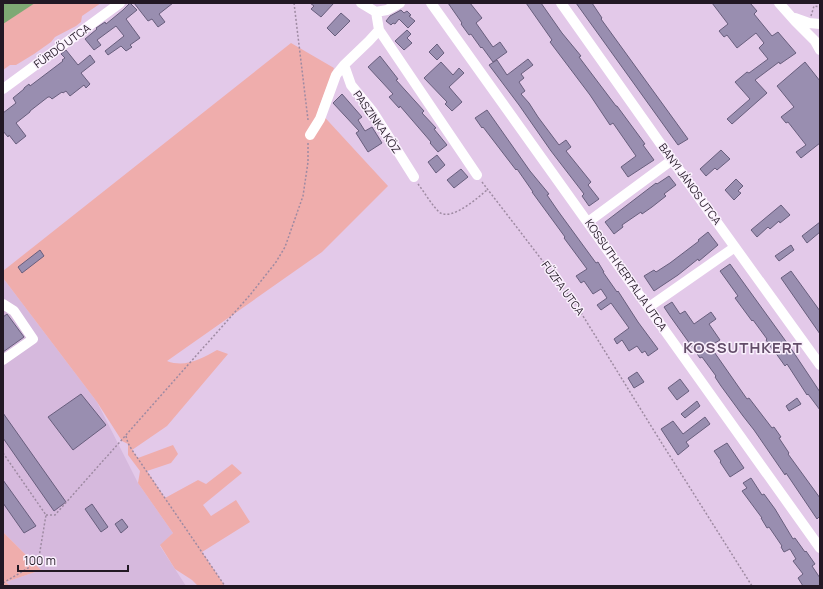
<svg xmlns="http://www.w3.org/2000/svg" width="823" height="589" font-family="Manrope,sans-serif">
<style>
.built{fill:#d6b9dd}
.green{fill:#efadac}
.water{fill:#7ea974}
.building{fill:#998eb0;stroke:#685e7d}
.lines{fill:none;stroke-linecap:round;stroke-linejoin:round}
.path{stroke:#9e8aa2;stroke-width:1.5;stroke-dasharray:2 2;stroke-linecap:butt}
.minor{stroke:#fff;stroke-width:10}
.labels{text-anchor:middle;stroke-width:3;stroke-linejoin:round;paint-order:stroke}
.street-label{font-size:11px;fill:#221824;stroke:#faf0fd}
.district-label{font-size:15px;font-weight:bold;letter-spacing:1px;fill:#634d69;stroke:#faf0fd}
</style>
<rect width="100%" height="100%" fill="#e3c9e9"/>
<path class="built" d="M3,278L97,402L138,483L173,533L160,546L186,586H10L6,582L41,570L3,532Z"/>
<path class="green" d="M3,3H101L82,16L81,22L76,26L55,37L51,42L34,54L16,65H10L3,70Z
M291,43L334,68L318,110L388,186L322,252L167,361C185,368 201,359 217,350L228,354L167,426L132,450L138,458L173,445L178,454L171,463L147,471L165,498L198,480L206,484L232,464L242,473L203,505L211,516L236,500L250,522L202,552L225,586H198L192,580L175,569L160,545L173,533L138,483L140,471L128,455V444L122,441L97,402L3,278V271Z
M3,532L41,570L6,582L10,586H3Z"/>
<path class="water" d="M3,3H35L3,24Z"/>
<path class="building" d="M130,3L137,10L126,19L140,38L130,45L132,47L126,51L121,46L108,55L105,51L124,36L116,26L97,40L101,45L94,50L85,39L97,29L96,28L105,22L106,24L123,10Z
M134,3H173L159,14L165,22L158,27L152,19L148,21Z
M310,3H334L321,17L311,9L314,6Z
M448,3H470L482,18L476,23L493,47L500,42L507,52L493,62L482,47L481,48L471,34L469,35L461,24L462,23Z
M526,3H541L562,33L581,56L579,57L616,106H617L645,144L643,145L654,160L628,177L621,167L636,156L613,123L610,125L590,95L550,42L552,40Z
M576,3H592L602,18L601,19L688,139L678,145Z
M712,3H750L757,11L754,14L772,36L778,32L796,53L780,64L779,62L755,80L767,93L732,124L727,119L750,99L735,82L747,72L749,73L768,59L759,48L764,43L756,33L737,48L727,35L724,37L719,31L728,24Z
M401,10L404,13L407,11L411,15L409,16L415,21L408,28L399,19L395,24L393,23L391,25L386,21L390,16Z
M341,13L350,21L335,36L327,28Z
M407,30L411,34L407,38L412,43L404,50L395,41Z
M437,44L444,53L437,60L429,52Z
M66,50L78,65L90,55L95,62L81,73L90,84L86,88L84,85L70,96L66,91L63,93L62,92L52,99L50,97H48L30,111V112L16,123L26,136L16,144L9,135L8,137L3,131V113L16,103L13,98L24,89V88L29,84L30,86L63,61L62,60L65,58L61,54Z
M380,56L398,79L396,80L424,111L422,113L436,128L434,129L447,145L438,152L430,143L431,142L400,106L399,108L389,97L393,94L368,67Z
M528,59L533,65L521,74L524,78L519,82L525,91L521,94L529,103L538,117L559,145L566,140L571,147L566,151L591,182L588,185L599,199L589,206L582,196L584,194L551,151L519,105L489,65L497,60L507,75Z
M441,62L453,75L459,68L464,73L449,87L462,102L452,111L445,104L447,102L424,78Z
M805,62L820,81V143L801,158L796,152L806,145L788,122L786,123L781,117L794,107L777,86Z
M342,94L362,117L358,120L365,131L372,127L382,143L368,152L356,133L359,131L333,103Z
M487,110L530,171L549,194L547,195L558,211L596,263L598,262L604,272H603L617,292L618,291L638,322L658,349L648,356L645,351L642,353L637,346L629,351L622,340L617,344L614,339L629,328L611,303L601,310L597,305L607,298L601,289L593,294L584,281L581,283L576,276L587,269L564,238L565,237L532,192H533L517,169L516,170L483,127L482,128L475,118Z
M721,150L730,159L717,170L715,168L706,176L700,169Z
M437,155L445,165L436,173L428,162Z
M461,169L468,177L454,188L447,180Z
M669,176L676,185L664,194L666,196L652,207L642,214L641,212L622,225L623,227L614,234L605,222L656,183L657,184Z
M736,179L743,186L738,191L741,193L734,200L725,190Z
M781,205L790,215L780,223L779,221L770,229L768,227L757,237L751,230Z
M820,222V232L807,243L802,236Z
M708,232L718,245L699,261L698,259L678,275L654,291L644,276L654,270L656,272L670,263L699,241L698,240Z
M791,245L794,250L779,261L775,256Z
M40,250L44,256L22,273L18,267Z
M730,264L790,347L820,392V410L808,394L807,395L787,364L785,366L775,352H774L766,340L767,339L753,320L752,321L735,298L738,296L720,271Z
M791,271L820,311V334L781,278Z
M672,302L680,314L685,311L694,324L711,312L716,319L709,324L720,340L710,346L747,399L749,398L772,428L774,427L781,437L779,438L789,453L788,454L820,498V516L817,519L786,473L785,475L754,430L743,416L721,386L715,377L716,376L702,357L700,358L670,316L664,307Z
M7,314L24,337L3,352V317Z
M637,372L644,382L634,388L628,378Z
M680,379L689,391L677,400L668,388Z
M81,394L106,425L73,450L48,417Z
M797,398L801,404L789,411L786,406Z
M697,401L700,406L685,418L681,414Z
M3,413L66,502L54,511L3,438Z
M705,417L710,424L686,442L689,446L678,455L661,429L673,421L683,434Z
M727,443L744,468L730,477L720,462L721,461L714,451Z
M751,478L762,495L764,494L775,509L793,539L795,538L805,552L806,551L815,564L812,566L820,578V586H803L798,578L803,574L793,561L796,559L790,549L784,552L781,547L782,546L769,527L767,528L761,518H762L742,491L747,488L743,483Z
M3,480L36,526L24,533L3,503Z
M92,504L108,527L101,532L85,509Z
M122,519L128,527L121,533L115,524Z"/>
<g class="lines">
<path class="path" d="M294,3L308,120
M811,16L814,6L820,7
M482,182L575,303L656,434L752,586
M418,184C425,193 431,204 439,212C451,222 479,197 488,189
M126,436L128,443L132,450L225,586
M3,453L46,515L39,557
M46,515H55L250,295L276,262L285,247L303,196L308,162V143
M3,583L30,567"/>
<path class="minor" d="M361,3L376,12
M431,3L820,548
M561,3L672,160L820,365
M779,3L795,21L815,41L820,50
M376,12L379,30L477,175
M376,12L387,10L400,3
M795,18L809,23L820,24
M379,30L369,41L344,65L351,85L373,112L414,177
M3,89L120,3
M310,135L320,119L336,75L344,65
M588,222L672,160
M3,304L14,311L33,339L3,360
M649,307L735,247"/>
</g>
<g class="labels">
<g class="street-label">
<text transform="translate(62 46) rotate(-36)" y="4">FÜRDŐ UTCA</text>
<text transform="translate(377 122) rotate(55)" y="4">PASZINKA KÖZ</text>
<text transform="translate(690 184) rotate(54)" y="4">BANYI JÁNOS UTCA</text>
<text transform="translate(626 275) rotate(55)" y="4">KOSSUTH KERTALJA UTCA</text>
<text transform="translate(563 288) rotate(54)" y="4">FŰZFA UTCA</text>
</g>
<g class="district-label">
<text x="743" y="353">KOSSUTHKERT</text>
</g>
</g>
<rect width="823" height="589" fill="none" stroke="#221824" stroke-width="8"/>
<path d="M18 565v6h110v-6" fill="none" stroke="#221824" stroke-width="2"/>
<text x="24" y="565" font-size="12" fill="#221824" stroke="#faf0fd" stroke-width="3" paint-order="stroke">100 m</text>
</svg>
